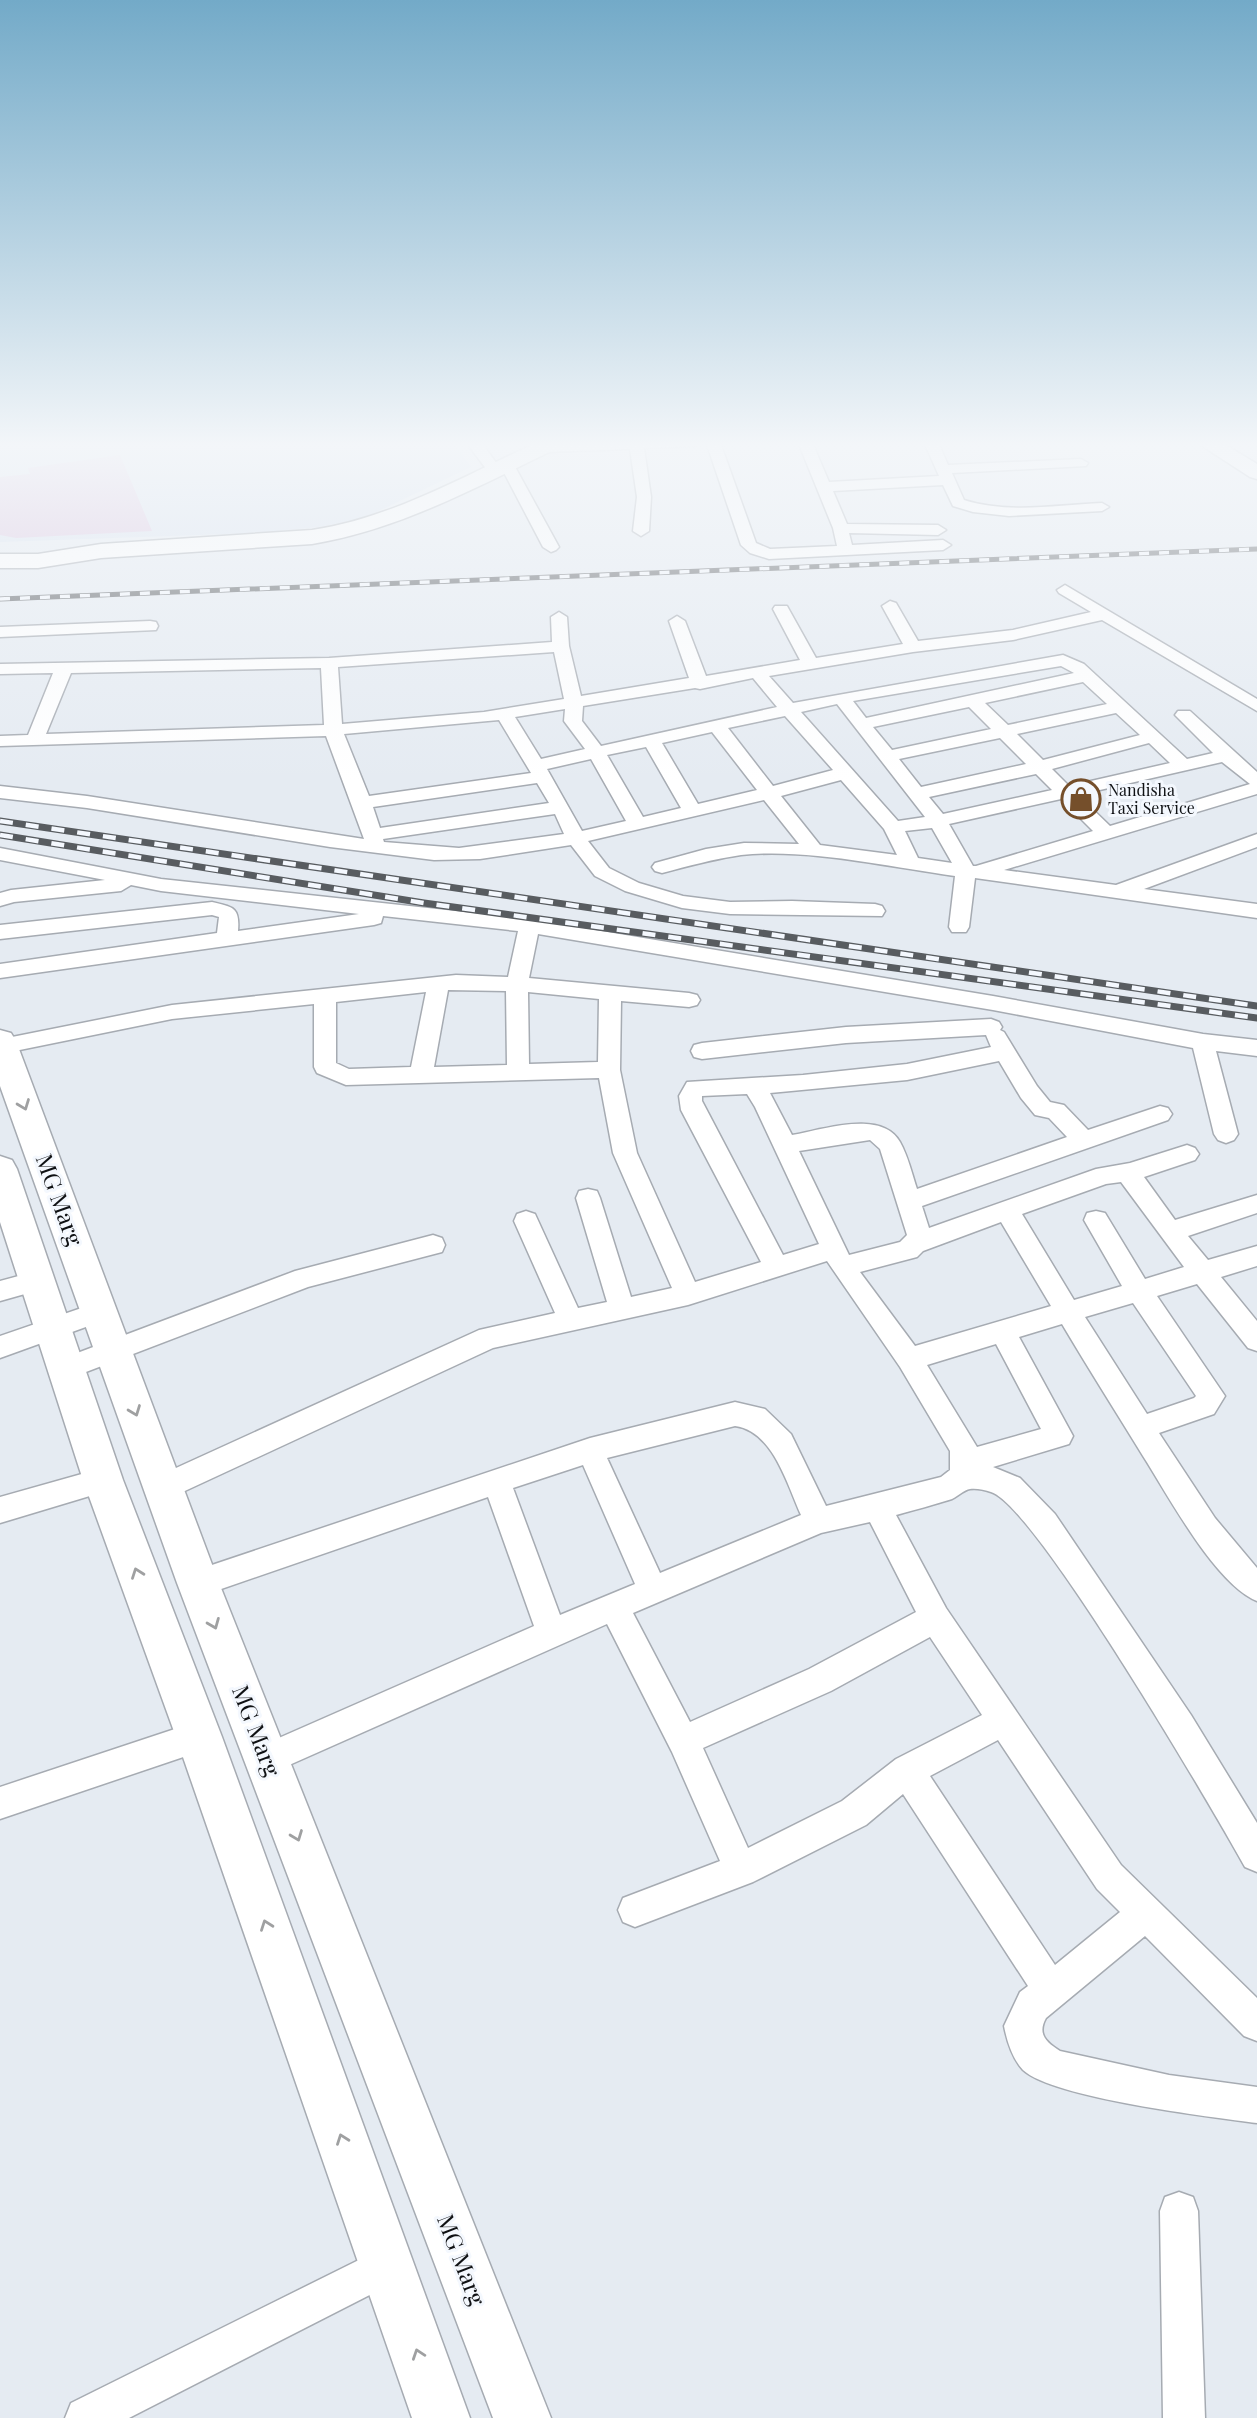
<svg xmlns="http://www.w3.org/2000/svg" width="1257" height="2418" font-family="'Playfair Display',serif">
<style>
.built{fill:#d7e1ef}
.green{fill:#d9bedc}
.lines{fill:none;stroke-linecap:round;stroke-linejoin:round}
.street-casing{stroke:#a6abb2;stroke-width:3}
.secondary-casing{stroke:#a6abb2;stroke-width:3}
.street{fill:#fff;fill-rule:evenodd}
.secondary{fill:#fff;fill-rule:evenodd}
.rail-far1-casing{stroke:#585c60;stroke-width:5}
.rail-casing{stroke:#585c60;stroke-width:7}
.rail-far1{stroke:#f4f8fe;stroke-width:3.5;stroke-dasharray:10;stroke-linecap:butt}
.rail{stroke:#f4f8fe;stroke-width:4.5;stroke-dasharray:13;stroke-linecap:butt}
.oneway{stroke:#9fa0a1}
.labels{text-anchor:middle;stroke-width:6;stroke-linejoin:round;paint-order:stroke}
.far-poi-label{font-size:16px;fill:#0f1114;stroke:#f4f8fe;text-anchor:start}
.near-street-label{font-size:23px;fill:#0f1114;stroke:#f4f8fe}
</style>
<rect width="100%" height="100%" fill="#e5ebf2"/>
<path class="built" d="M452,442L471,467L364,518L319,527L255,533L0,542V443Z"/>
<path class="green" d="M120,455L152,531L16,538L0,535V477L30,474L28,468Z"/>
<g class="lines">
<g class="street-casing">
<path id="street" d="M466,442H481L502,471L500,474H490Z
M578,442H702L695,446L644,448L651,497L649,531L641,536L633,531L637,497L630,449L546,452L539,448L546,444Z
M706,442H720L756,543L770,549L837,546L833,528L798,442H812L829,482L939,476L924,442H938L948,465L1081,459L1088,463L1086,466L952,473L964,500C1008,514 1057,505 1102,503L1109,507L1102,511L1009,516L973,512L953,506L943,485L833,491L847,524L938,525L946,530L938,535L849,533L852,545L943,540L951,545L943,550L769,559L750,553L741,545Z
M507,461L514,465L559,547L556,550L551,552L543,547L500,465Z
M1065,585L1257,699V711L1102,620L1013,640L913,652L769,676L793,703L1063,655L1084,664L1187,759L1213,753L1175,715L1178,711H1190L1257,772V794L1004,870L1116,885L1257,834V847L1144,889L1257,904V918L975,878L969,927L966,932H952L949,927L955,876C890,867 807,848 741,855C714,859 688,866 662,873L655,871L652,867L655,863L706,849L744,843L799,844L764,800L588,841L609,868L639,883L683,896L730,902L792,901L875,904L882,906L885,911L882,916L730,914L682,908L625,891L595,876L571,845L480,859L434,860L330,847L87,808L0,798V786L87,796L364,839L326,736L0,746V736L28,735L53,673L0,674V664L329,658L552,642L551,617L559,612L567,617L569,646L581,696L689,678L669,621L677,616L685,621L706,676L800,660L773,609L775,606H787L816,658L903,644L882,606L890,601L896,603L918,641L1013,630L1091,612L1059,593L1057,590ZM554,652L564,699L484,712L342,724L338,667ZM1061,666L1074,673L866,718L853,701ZM321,668L324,725L46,734L71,673ZM753,678L777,707L601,746L582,721L583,706L695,688L700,689ZM1083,682L1107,704L1008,725L985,703ZM837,704L925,817L898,821L801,712ZM969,707L991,729L892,750L873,727ZM565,709L564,721L585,749L541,759L515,717ZM1116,713L1140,735L1043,760L1017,734ZM785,716L833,770L773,786L728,728ZM499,720L531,773L369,796L344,734ZM712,732L757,790L698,804L662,743ZM1000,738L1026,764L921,787L899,759ZM1149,743L1170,763L1069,786L1052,769ZM646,747L681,808L643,817L607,755ZM591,759L626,821L582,831L547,769ZM1222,762L1250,784L1110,826L1078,795ZM1036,774L1052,790L943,814L929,797ZM841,780L884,829L897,855L820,845L781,796ZM537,783L549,803L380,828L373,807ZM1061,799L1093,831L976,866H973L949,824ZM555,814L564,834L459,848L384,842L383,839ZM932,828L952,863L918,858L905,831Z
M150,621L156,622L158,626L156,630L0,637V627Z
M0,848L161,879L529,919L993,996L1203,1034L1257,1040V1056L1216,1051L1238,1134L1234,1140L1226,1143L1218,1140L1214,1134L1193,1048L993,1010L538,934L529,978L689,993L697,995L700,1000L697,1005L689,1007L621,1001L620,1070L637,1153L695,1282L761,1262L681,1110L679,1096L687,1082L803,1075L907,1064L991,1047L986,1035L846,1043L702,1059L694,1057L691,1051L694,1045L702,1043L846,1027L991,1019L999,1022L1002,1027L1000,1030L1004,1032L1037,1086L1050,1102L1064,1105L1088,1130L1160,1106L1168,1108L1172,1114L1168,1120L922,1206L929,1228L1096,1169L1130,1163L1187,1145L1195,1148L1199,1154L1195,1160L1144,1177L1175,1220L1257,1195V1213L1188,1236L1208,1260L1257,1246V1266L1221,1277L1257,1321V1351L1248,1348L1197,1284L1157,1296L1225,1396L1214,1414L1159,1433L1215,1518L1257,1568V1601C1215,1584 1168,1495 1143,1456C1116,1412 1088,1368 1062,1324L1019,1337L1073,1436L1069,1444L993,1467L1020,1478L1055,1514L1191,1715L1257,1823V1872L1245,1867C1214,1811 1035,1505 991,1492C985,1490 976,1488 970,1489C964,1490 958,1496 952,1499C933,1505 914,1510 896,1515L946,1608L1121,1865L1257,1998V2041L1244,2036L1145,1936L1046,2018C1037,2034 1046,2042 1060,2051L1169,2075L1257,2087V2123C1211,2117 1053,2098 1023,2070C1012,2058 1007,2041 1004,2026L1020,1992L1028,1986L903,1794L866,1825L753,1882L635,1927L623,1922L618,1910L623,1898L720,1861L672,1752L607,1624L278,1770L267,1775L256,1770L251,1759L256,1748L534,1626L488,1497L198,1597L188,1593L183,1583L188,1573L590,1438L735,1402L765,1409L791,1434L826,1506L941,1477L950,1470V1451L900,1367L827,1261L688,1305L493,1348L174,1496L164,1500L154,1496L150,1487L154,1478L479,1330L555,1313L514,1221L517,1214L526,1211L535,1214L578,1308L607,1302L576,1198L579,1191L588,1189L597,1191L600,1198L631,1297L672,1288L613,1153L599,1078L346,1085L317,1073L314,1067V1004L172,1019L0,1054L2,1039L172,1005L456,975L508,977L518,931L383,916L381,923L374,925L0,978V964L217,933L219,917L212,915L0,939V925L212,902C233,907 240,907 238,931L359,914L161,891L131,885L121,891L14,902L0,906V893L11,890L105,880L0,860ZM448,990L506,991L507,1065L434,1067ZM426,992L411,1067L349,1069L336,1063V1002ZM528,992L599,999L598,1062L529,1064ZM999,1061L1021,1098L1035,1115L1049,1118L1067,1137L917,1189C912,1174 908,1156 900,1142C881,1109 823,1130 792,1135L770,1093L907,1080ZM747,1094L755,1107L819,1244L783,1255L702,1101V1096ZM870,1140L880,1149L907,1235L900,1242L849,1255L799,1151ZM1121,1182L1184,1267L1145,1279L1105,1213L1096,1211L1087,1213L1084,1220L1122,1286L1074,1300L1022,1214L1106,1184ZM1001,1222L1051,1306L915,1346L860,1272L917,1257L923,1251ZM1133,1303L1196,1396L1194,1398L1147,1414L1085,1317ZM996,1344L1041,1429L977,1447L927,1365ZM735,1426C773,1431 787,1484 801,1515L660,1573L607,1458ZM583,1465L635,1584L560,1615L513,1488ZM870,1522L916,1612L809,1669L690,1722L633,1613L821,1533ZM930,1637L982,1715L896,1759L842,1801L748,1848L703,1748L831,1691ZM998,1740L1097,1889L1120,1912L1055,1965L930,1776Z
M433,1235L442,1238L445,1245L442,1252L308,1287L65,1380L56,1377L52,1369L56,1361L295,1271Z
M37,1271L46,1274L50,1281L46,1288L0,1301V1281Z
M99,1302L108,1305L112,1312L108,1319L0,1358V1336Z
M103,1468L113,1471L117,1480L113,1489L0,1523V1497Z
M199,1721L210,1726L215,1737L210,1748L0,1819V1787Z
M1179,2192L1193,2197L1198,2211L1205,2418H1163L1160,2211L1165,2197Z
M387,2246L401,2251L406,2265L401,2279L129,2418H65L71,2403Z"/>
</g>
<g class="secondary-casing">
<path id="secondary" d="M538,442H565L562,446C480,485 402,529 312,544L101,558L38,568H0V554H38L101,544L312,530C392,518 464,476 538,442Z
M1196,442H1221L1257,464V479L1250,477Z
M0,1030L11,1033L16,1041L219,1583L551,2418H493L177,1583L0,1086Z
M0,1156L12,1160L17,1169L123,1480L222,1737L470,2418H412L176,1737L83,1480L0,1222Z"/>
</g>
<use href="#street" class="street"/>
<use href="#secondary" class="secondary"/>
<g class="rail-far1-casing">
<path id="rail-far1" d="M0,599L1257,549"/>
</g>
<g class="rail-casing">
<path id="rail" d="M0,821L1257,1006
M0,835L424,903L1257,1018"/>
</g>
<use href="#rail-far1" class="rail-far1"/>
<use href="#rail" class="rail"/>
</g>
<defs><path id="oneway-chevron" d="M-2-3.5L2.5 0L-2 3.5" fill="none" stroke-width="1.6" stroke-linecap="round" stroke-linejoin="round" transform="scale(1.75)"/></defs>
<g class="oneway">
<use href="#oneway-chevron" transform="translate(24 1105) rotate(69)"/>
<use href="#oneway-chevron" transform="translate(135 1411) rotate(69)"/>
<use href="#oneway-chevron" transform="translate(137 1573) rotate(-110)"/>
<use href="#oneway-chevron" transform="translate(214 1624) rotate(68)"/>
<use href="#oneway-chevron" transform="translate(297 1836) rotate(69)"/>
<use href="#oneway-chevron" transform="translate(266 1925) rotate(-110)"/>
<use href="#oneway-chevron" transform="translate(342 2139) rotate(-110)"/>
<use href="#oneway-chevron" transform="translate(418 2354) rotate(-109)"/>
</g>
<linearGradient id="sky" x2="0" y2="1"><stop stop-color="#73aac8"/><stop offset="0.57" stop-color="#f3f6f9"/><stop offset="1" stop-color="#f3f6f9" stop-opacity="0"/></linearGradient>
<rect width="1257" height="781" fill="url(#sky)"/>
<defs>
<g id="shop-ring" transform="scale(2.0125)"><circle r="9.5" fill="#f4f8fe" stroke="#754f2b" stroke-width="1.5"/><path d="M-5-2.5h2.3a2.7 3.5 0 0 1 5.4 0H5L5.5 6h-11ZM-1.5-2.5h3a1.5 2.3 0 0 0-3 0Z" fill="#754f2b"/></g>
</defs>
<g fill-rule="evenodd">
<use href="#shop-ring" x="1081" y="799"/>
</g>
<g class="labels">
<g class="far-poi-label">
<text x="1108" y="796">Nandisha<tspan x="1108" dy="18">Taxi Service</tspan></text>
</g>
<g class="near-street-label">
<text transform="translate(59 1200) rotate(70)" y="8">MG Marg</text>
<text transform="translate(256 1731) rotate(69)" y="8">MG Marg</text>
<text transform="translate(461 2260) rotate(69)" y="8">MG Marg</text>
</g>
</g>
</svg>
